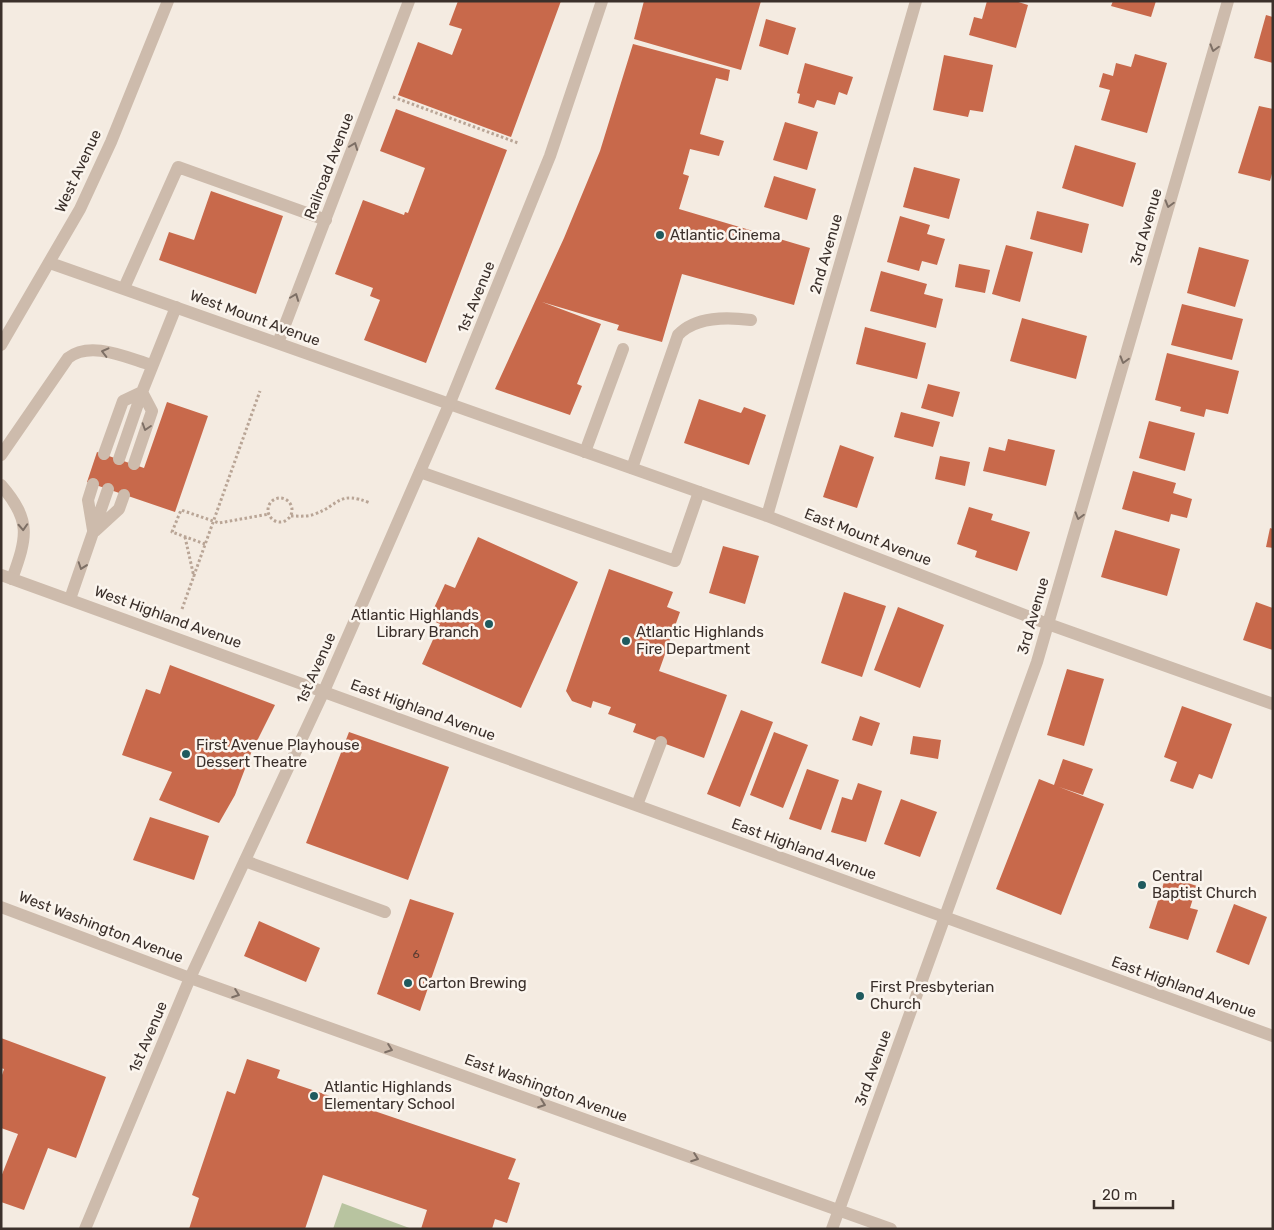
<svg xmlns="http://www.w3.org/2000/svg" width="1274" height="1230" font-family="Rubik,sans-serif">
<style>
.green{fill:#b8c4a0}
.building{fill:#c8694b}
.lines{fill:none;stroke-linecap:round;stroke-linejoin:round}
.path{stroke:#b9a596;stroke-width:3;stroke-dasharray:2.5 2.5;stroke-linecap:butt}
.service{stroke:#cdbbac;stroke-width:12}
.minor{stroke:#cdbbac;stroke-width:12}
.tertiary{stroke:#cdbbac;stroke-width:12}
.oneway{stroke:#7d6f65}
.poi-dot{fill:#1f5a5e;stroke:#fbf5ee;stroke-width:2}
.labels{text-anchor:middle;stroke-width:5;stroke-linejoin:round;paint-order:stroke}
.number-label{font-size:12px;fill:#5e3e33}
.street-label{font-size:15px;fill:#3b302b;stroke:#fbf5ee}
.poi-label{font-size:15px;fill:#3b302b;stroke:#fbf5ee;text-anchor:start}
</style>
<rect width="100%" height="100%" fill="#f4ebe1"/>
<path class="green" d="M342,1203L412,1229H333Z"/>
<path class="building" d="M458,1H561L511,137L398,95L418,42L452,55L462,29L449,25Z
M644,1H761L741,70L634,39Z
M987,1H1015L1028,5L1016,48L969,35L974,17L982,19Z
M1113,1H1156L1151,17L1111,6Z
M1266,15L1273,17V63L1254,58Z
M766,19L796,28L788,55L759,46Z
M633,44L730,70L728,81L716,78L700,134L724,141L719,156L690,149L683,174L689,176L679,209L810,248L794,305L682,274L662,342L617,330L619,325L542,302L601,324L577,384L582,386L570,415L495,389L564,238L600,151Z
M1135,54L1167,63L1147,133L1101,120L1110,90L1099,87L1103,73L1113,76L1116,63L1131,67Z
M944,55L993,65L983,112L970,110L968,117L933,110Z
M805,63L853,77L847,95L839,92L835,105L817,100L814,108L798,103L800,94L797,93Z
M1259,106L1273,109V170L1270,181L1238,173Z
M396,109L507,150L426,363L364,340L380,300L370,296L373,288L335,274L363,200L404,215L405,212L408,213L425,168L380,151Z
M785,122L818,132L807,170L773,160Z
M1075,145L1136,163L1123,207L1062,188Z
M914,167L960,179L949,219L903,207Z
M774,176L816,189L807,220L764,207Z
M211,191L283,216L256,294L159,260L169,232L194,240Z
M1037,211L1089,224L1082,253L1030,239Z
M900,216L930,225L927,234L945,239L937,265L922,261L919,271L887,262Z
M1006,245L1033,252L1020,302L992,294Z
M1199,247L1249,260L1235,307L1187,293Z
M959,264L990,270L985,293L955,287Z
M881,271L927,284L924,294L943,299L936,328L870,311Z
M1182,304L1243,319L1232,360L1171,345Z
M1022,318L1087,336L1076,379L1010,361Z
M865,327L926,343L917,379L856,364Z
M1167,353L1239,371L1228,414L1206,409L1204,417L1180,411L1181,407L1155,400Z
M928,384L960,392L953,417L921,408Z
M699,399L741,413L744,407L766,415L749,465L684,443Z
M167,402L208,416L175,512L87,482L97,452L144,468Z
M901,412L940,422L933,447L894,437Z
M1149,421L1195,433L1185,471L1139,458Z
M1008,439L1055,450L1046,486L983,471L989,447L1005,451Z
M840,445L874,457L857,508L823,497Z
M940,456L970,462L965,486L935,479Z
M1133,471L1176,483L1173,493L1192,499L1187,518L1171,514L1169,522L1122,509Z
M969,507L993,514L991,520L1030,532L1017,571L975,557L977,551L957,544Z
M1270,528L1273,529V548L1266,547Z
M1115,530L1180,549L1167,596L1101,577Z
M478,537L578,582L521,708L422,664L440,624L429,619L445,584L455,588Z
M723,546L759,556L745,604L709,593Z
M609,569L673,592L667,607L680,612L659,671L727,695L704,758L633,732L636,724L608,714L611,707L593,701L591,708L572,701L566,691Z
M844,592L886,606L862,677L821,663Z
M1256,602L1273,608V650L1243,640Z
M898,607L944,625L920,688L874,670Z
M170,665L275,705L251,753L235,795L219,823L159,800L172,772L122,755L146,689L160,694Z
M1067,669L1104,679L1084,746L1047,735Z
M1182,706L1232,724L1212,779L1199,774L1193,789L1170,781L1177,762L1164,757Z
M741,710L773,722L740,807L707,794Z
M860,716L880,723L872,746L852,740Z
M349,732L449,767L408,880L306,843Z
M774,732L808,745L783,808L750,795Z
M913,736L941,740L938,759L910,754Z
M1063,759L1093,769L1083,795L1059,787L1104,804L1061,915L996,889L1039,779L1054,785Z
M807,769L839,780L821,830L789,819Z
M858,783L882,791L866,842L831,832L842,797L852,800Z
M901,799L937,812L920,857L884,844Z
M150,817L209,836L194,880L133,860Z
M1166,876L1197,886L1190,908L1198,910L1188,940L1149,928Z
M410,899L454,913L420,1011L377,994Z
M1234,904L1267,917L1249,965L1216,952Z
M259,921L320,948L306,982L244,956Z
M1,1038L106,1077L76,1158L48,1148L24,1210L1,1202V1177L18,1134L1,1128V1078L4,1069L1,1068Z
M247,1059L280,1070L277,1078L516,1159L508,1179L520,1183L507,1223L495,1219L492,1229H421L427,1210L323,1175L305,1229H189L199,1198L192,1195L227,1091L235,1094Z"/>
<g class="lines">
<path class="path" d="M393,97L518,143
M268 510a12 12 0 1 1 24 0a12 12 0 1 1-24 0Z
M291,516C299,516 307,517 315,514C340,505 338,490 370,503
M185,537L194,577
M205,544L172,532L181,510L219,523L269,514
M182,609L260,391"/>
<path class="service" d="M124,288L178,167L326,220
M585,452L623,349
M104,454L123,401L142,392
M1,455L68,358C91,340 127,358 152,365
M119,459L142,392L176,307
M134,464L152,411L142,392
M632,468L678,335C696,316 727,317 751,320
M420,472L675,561L699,492
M1,485C32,521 27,537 12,579
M93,530L88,500L93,484
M95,531L119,509L124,495
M70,599L108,489
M637,805L661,742
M245,861L385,912"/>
<path class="minor" d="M50,263L767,516L1048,624L1273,704
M278,343L409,1
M1,345L80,209L111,142L168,1
M767,516L916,1
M1,575L1273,1036
M1,907L190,978L891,1229
M832,1229L1037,662L1228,1"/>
<path class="tertiary" d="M85,1229L190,978L324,691L449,405L550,156L602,1"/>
</g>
<defs><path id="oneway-chevron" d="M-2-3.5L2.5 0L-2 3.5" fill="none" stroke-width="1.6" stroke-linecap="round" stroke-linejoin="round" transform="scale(1.25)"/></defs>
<g class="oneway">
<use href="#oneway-chevron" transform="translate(1214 48) rotate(106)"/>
<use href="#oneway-chevron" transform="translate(354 146) rotate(-69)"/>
<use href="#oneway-chevron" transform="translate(1169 204) rotate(106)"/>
<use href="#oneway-chevron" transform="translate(295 297) rotate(-69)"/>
<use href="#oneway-chevron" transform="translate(105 352) rotate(-166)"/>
<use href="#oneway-chevron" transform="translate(1124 360) rotate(106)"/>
<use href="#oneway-chevron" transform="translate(146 427) rotate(108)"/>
<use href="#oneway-chevron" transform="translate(1079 516) rotate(106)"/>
<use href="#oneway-chevron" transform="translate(23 527) rotate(87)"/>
<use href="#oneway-chevron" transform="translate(82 566) rotate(109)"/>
<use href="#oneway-chevron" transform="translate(236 994) rotate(20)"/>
<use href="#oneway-chevron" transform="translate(389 1049) rotate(20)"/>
<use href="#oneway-chevron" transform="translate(542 1104) rotate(20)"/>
<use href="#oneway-chevron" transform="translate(695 1158) rotate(20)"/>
</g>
<g class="poi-dot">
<circle cx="660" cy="235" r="5"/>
<circle cx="489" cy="624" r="5"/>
<circle cx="626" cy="641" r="5"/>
<circle cx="186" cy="754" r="5"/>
<circle cx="1142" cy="885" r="5"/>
<circle cx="408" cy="983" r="5"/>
<circle cx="860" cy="996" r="5"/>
<circle cx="314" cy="1096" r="5"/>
</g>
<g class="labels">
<g class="number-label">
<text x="416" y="958">6</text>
</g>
<g class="street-label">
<text transform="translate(329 166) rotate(-69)" y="5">Railroad Avenue</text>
<text transform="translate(78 171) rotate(-65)" y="5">West Avenue</text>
<text transform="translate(1146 227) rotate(-74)" y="5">3rd Avenue</text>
<text transform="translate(826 254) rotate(-74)" y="5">2nd Avenue</text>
<text transform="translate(476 297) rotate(-68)" y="5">1st Avenue</text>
<text transform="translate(255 318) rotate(20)" y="5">West Mount Avenue</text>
<text transform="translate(868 537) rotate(21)" y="5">East Mount Avenue</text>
<text transform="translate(1033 616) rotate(-74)" y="5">3rd Avenue</text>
<text transform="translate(168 617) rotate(20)" y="5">West Highland Avenue</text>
<text transform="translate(316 668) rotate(-66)" y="5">1st Avenue</text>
<text transform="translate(423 710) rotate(20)" y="5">East Highland Avenue</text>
<text transform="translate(804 849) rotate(20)" y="5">East Highland Avenue</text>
<text transform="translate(101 927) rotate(21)" y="5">West Washington Avenue</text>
<text transform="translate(1184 987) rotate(20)" y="5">East Highland Avenue</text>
<text transform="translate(148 1037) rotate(-67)" y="5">1st Avenue</text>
<text transform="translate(873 1068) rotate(-70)" y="5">3rd Avenue</text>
<text transform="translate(546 1088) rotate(20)" y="5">East Washington Avenue</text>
</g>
<g class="poi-label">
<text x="670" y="240">Atlantic Cinema</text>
<text x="479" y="620" text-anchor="end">Atlantic Highlands<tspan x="479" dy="17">Library Branch</tspan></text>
<text x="636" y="637">Atlantic Highlands<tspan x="636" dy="17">Fire Department</tspan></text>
<text x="196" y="750">First Avenue Playhouse<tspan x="196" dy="17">Dessert Theatre</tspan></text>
<text x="1152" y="881">Central<tspan x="1152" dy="17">Baptist Church</tspan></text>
<text x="418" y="988">Carton Brewing</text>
<text x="870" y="992">First Presbyterian<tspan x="870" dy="17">Church</tspan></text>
<text x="324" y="1092">Atlantic Highlands<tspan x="324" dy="17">Elementary School</tspan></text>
</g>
</g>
<rect width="1274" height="1230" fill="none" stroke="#3b302b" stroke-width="5"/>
<path d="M1094 1200v8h79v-8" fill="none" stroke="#3b302b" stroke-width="2.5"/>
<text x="1102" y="1200" font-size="15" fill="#3b302b" stroke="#fbf5ee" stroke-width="4" paint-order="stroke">20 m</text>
</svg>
